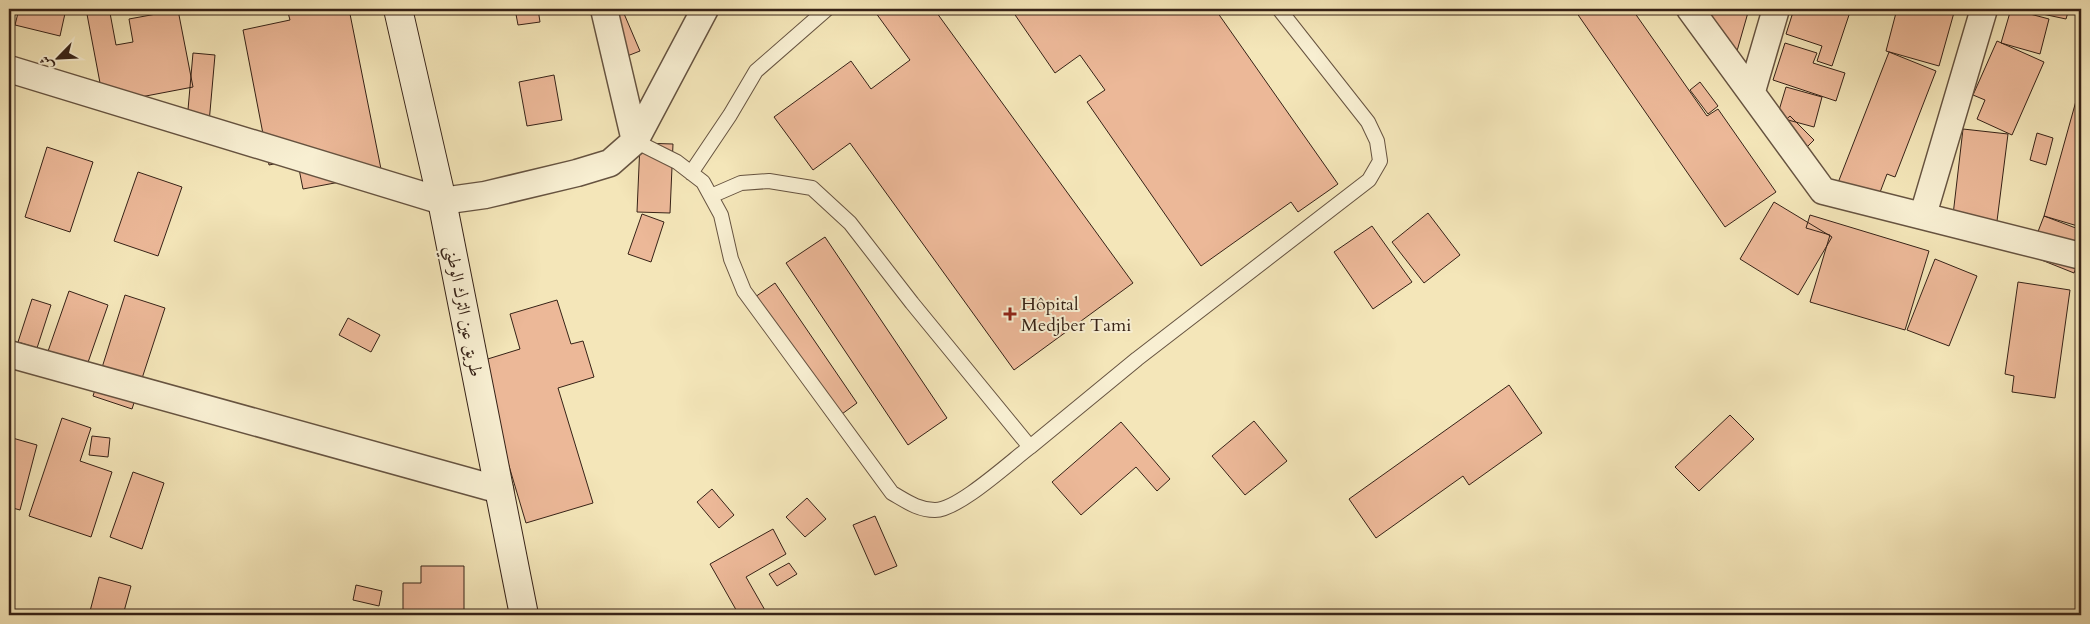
<svg xmlns="http://www.w3.org/2000/svg" width="2090" height="624" font-family="Cardo,Amiri,serif">
<style>
.building{fill:#ecb898;stroke:#362217}
.lines{fill:none;stroke-linecap:round;stroke-linejoin:round}
.lane-casing{stroke:#665340;stroke-width:16}
.street-casing{stroke:#665340;stroke-width:29}
.secondary-casing{stroke:#362217;stroke-width:30}
.lane{stroke:#f8efd2;stroke-width:14}
.street{stroke:#f8efd2;stroke-width:26}
.secondary{stroke:#f8efd2;stroke-width:28}
.poi-dot{fill:#8f2418;stroke:#f8efd2;stroke-width:2}
.labels{text-anchor:middle;stroke-width:4;stroke-linejoin:round;paint-order:stroke}
.poi-label{font-size:18px;fill:#362217;stroke:#f8efd2;text-anchor:start}
.street-label{font-size:18px;fill:#362217;stroke:#f8efd2}
</style>
<rect width="100%" height="100%" fill="#f4e6b9"/>
<filter id="stains"><feTurbulence type="fractalNoise" baseFrequency=".004" numOctaves="4"/><feColorMatrix values="0 0 0 0 .2 0 0 0 0 .09 0 0 0 0 .02 0 0 0 .5 -.17"/></filter>
<radialGradient id="worn" r=".72"><stop offset=".6" stop-color="#630" stop-opacity="0"/><stop offset="1" stop-color="#630" stop-opacity=".3"/></radialGradient>
<path class="building" d="M19,9H66L60,36L15,25Z
M86,9H126L110,13L116,45L133,42L129,19L178,10L193,87L104,104Z
M287,9H349L382,174L303,189L297,159L269,165L243,30L290,20Z
M515,9H538L540,22L518,25Z
M596,9H622L640,51L617,60Z
M873,9H934L1133,283L1014,370L850,143L813,170L774,117L851,61L871,89L910,60Z
M1011,9H1215L1338,184L1298,212L1291,202L1201,266L1087,102L1105,90L1080,55L1055,73Z
M1574,9H1632L1707,116L1718,109L1776,192L1725,227Z
M1680,9H1749L1735,58Z
M1794,9H1851L1832,66L1817,61L1822,46L1786,34Z
M1897,9H1955L1939,66L1886,51Z
M2011,9L2049,19L2040,54L2001,43Z
M2019,9H2069L2066,19Z
M1997,41L2044,62L2012,135L1977,119L1985,100L1973,95Z
M1785,43L1817,53L1813,63L1845,73L1836,101L1773,80Z
M1889,52L1936,71L1895,177L1887,174L1874,208L1834,193Z
M193,53L215,55L209,123L187,121Z
M554,75L562,120L527,126L519,82Z
M1700,82L1718,106L1708,114L1690,90Z
M2081,83V227L2044,216Z
M1786,87L1822,97L1814,127L1777,117Z
M1790,116L1814,140L1799,155L1775,130Z
M1963,129L2008,134L1997,221L1953,215Z
M2037,133L2053,138L2046,165L2030,160Z
M640,143L673,144L670,213L637,212Z
M47,147L93,162L70,232L25,217Z
M138,172L182,187L158,256L114,241Z
M1774,202L1832,237L1798,295L1740,259Z
M1428,213L1460,255L1424,283L1392,242Z
M642,214L664,222L651,262L628,254Z
M1810,215L1929,251L1905,330L1810,302L1830,235L1806,228Z
M2044,216L2081,230V255L2074,273L2029,255Z
M1372,226L1412,282L1373,309L1334,252Z
M825,237L947,418L908,445L786,263Z
M1935,259L1977,276L1949,346L1907,330Z
M2018,282L2070,290L2055,398L2012,392L2014,376L2005,374Z
M775,283L857,403L831,422L748,302Z
M69,291L108,305L85,371L46,357Z
M125,295L165,308L132,409L93,396Z
M32,299L51,305L37,348L18,342Z
M557,300L571,344L583,341L594,377L558,388L593,503L526,523L478,362L520,349L510,314Z
M348,318L380,335L371,352L339,335Z
M1509,385L1542,433L1469,485L1463,476L1376,538L1349,499Z
M1730,415L1754,439L1699,491L1675,467Z
M62,418L91,428L80,461L112,472L91,537L29,516Z
M1254,421L1287,461L1245,495L1212,456Z
M1121,422L1170,479L1157,491L1136,467L1081,515L1052,482Z
M92,436L110,438L108,457L89,455Z
M9,437L37,445L20,510L9,507Z
M133,472L164,483L142,549L110,537Z
M712,489L734,515L719,528L697,502Z
M807,498L826,519L805,537L786,517Z
M875,516L897,566L875,575L853,525Z
M773,529L786,554L746,577L766,612L761,615H739L710,564Z
M789,563L797,574L777,586L769,574Z
M421,566H464V615H403V583H421Z
M99,577L131,586L123,615H89Z
M356,585L382,591L379,606L353,600Z"/>
<g class="lines">
<g class="lane-casing">
<path id="lane" d="M635,141L677,162L703,182L721,215L731,259L744,291L892,493C906,501 918,510 935,510C958,510 1009,463 1030,447
M691,173L730,115L756,71L827,9
M711,196L741,183L769,181L812,188L850,223L912,303L1030,447L1137,359L1369,180L1380,161L1377,141L1368,122L1279,9"/>
</g>
<g class="street-casing">
<path id="street" d="M1690,9L1823,191L2081,256
M9,69L442,201L485,195L577,173L610,163L635,141L604,9
M1752,91L1776,9
M635,141L705,9
M1923,215L1984,9
M9,354L500,490"/>
</g>
<g class="secondary-casing">
<path id="secondary" d="M398,9L442,201L524,615"/>
</g>
<use href="#lane" class="lane"/>
<use href="#street" class="street"/>
<use href="#secondary" class="secondary"/>
</g>
<path class="poi-dot" d="M1007.5 306.5h5v5h5v5h-5v5h-5v-5h-5v-5h5z"/>
<g class="labels">
<g class="poi-label">
<text x="1021" y="310">Hôpital<tspan x="1021" dy="21">Medjber Tami</tspan></text>
</g>
<g class="street-label">
<text transform="translate(464 311) rotate(79)" y="6">طريق عين الترك الوطني</text>
</g>
</g>
<rect width="2090" height="624" fill="none" stroke="#f4e6b9" stroke-width="30"/>
<rect x="10" y="10" width="2070" height="604" fill="none" stroke="#362217" stroke-width="2.5"/>
<rect x="15" y="15" width="2060" height="594" fill="none" stroke="#362217"/>
<g transform="translate(58 58) rotate(246)" stroke="#f8efd2" stroke-width="4" paint-order="stroke">
<path d="M0-4L9 19L0 12L-9 19Z" fill="#362217"/>
<text y="-8" font-size="14" font-weight="bold" text-anchor="middle" fill="#362217">ش</text>
</g>
<rect width="100%" height="100%" filter="url(#stains)"/>
<rect width="100%" height="100%" fill="url(#worn)"/>
</svg>
